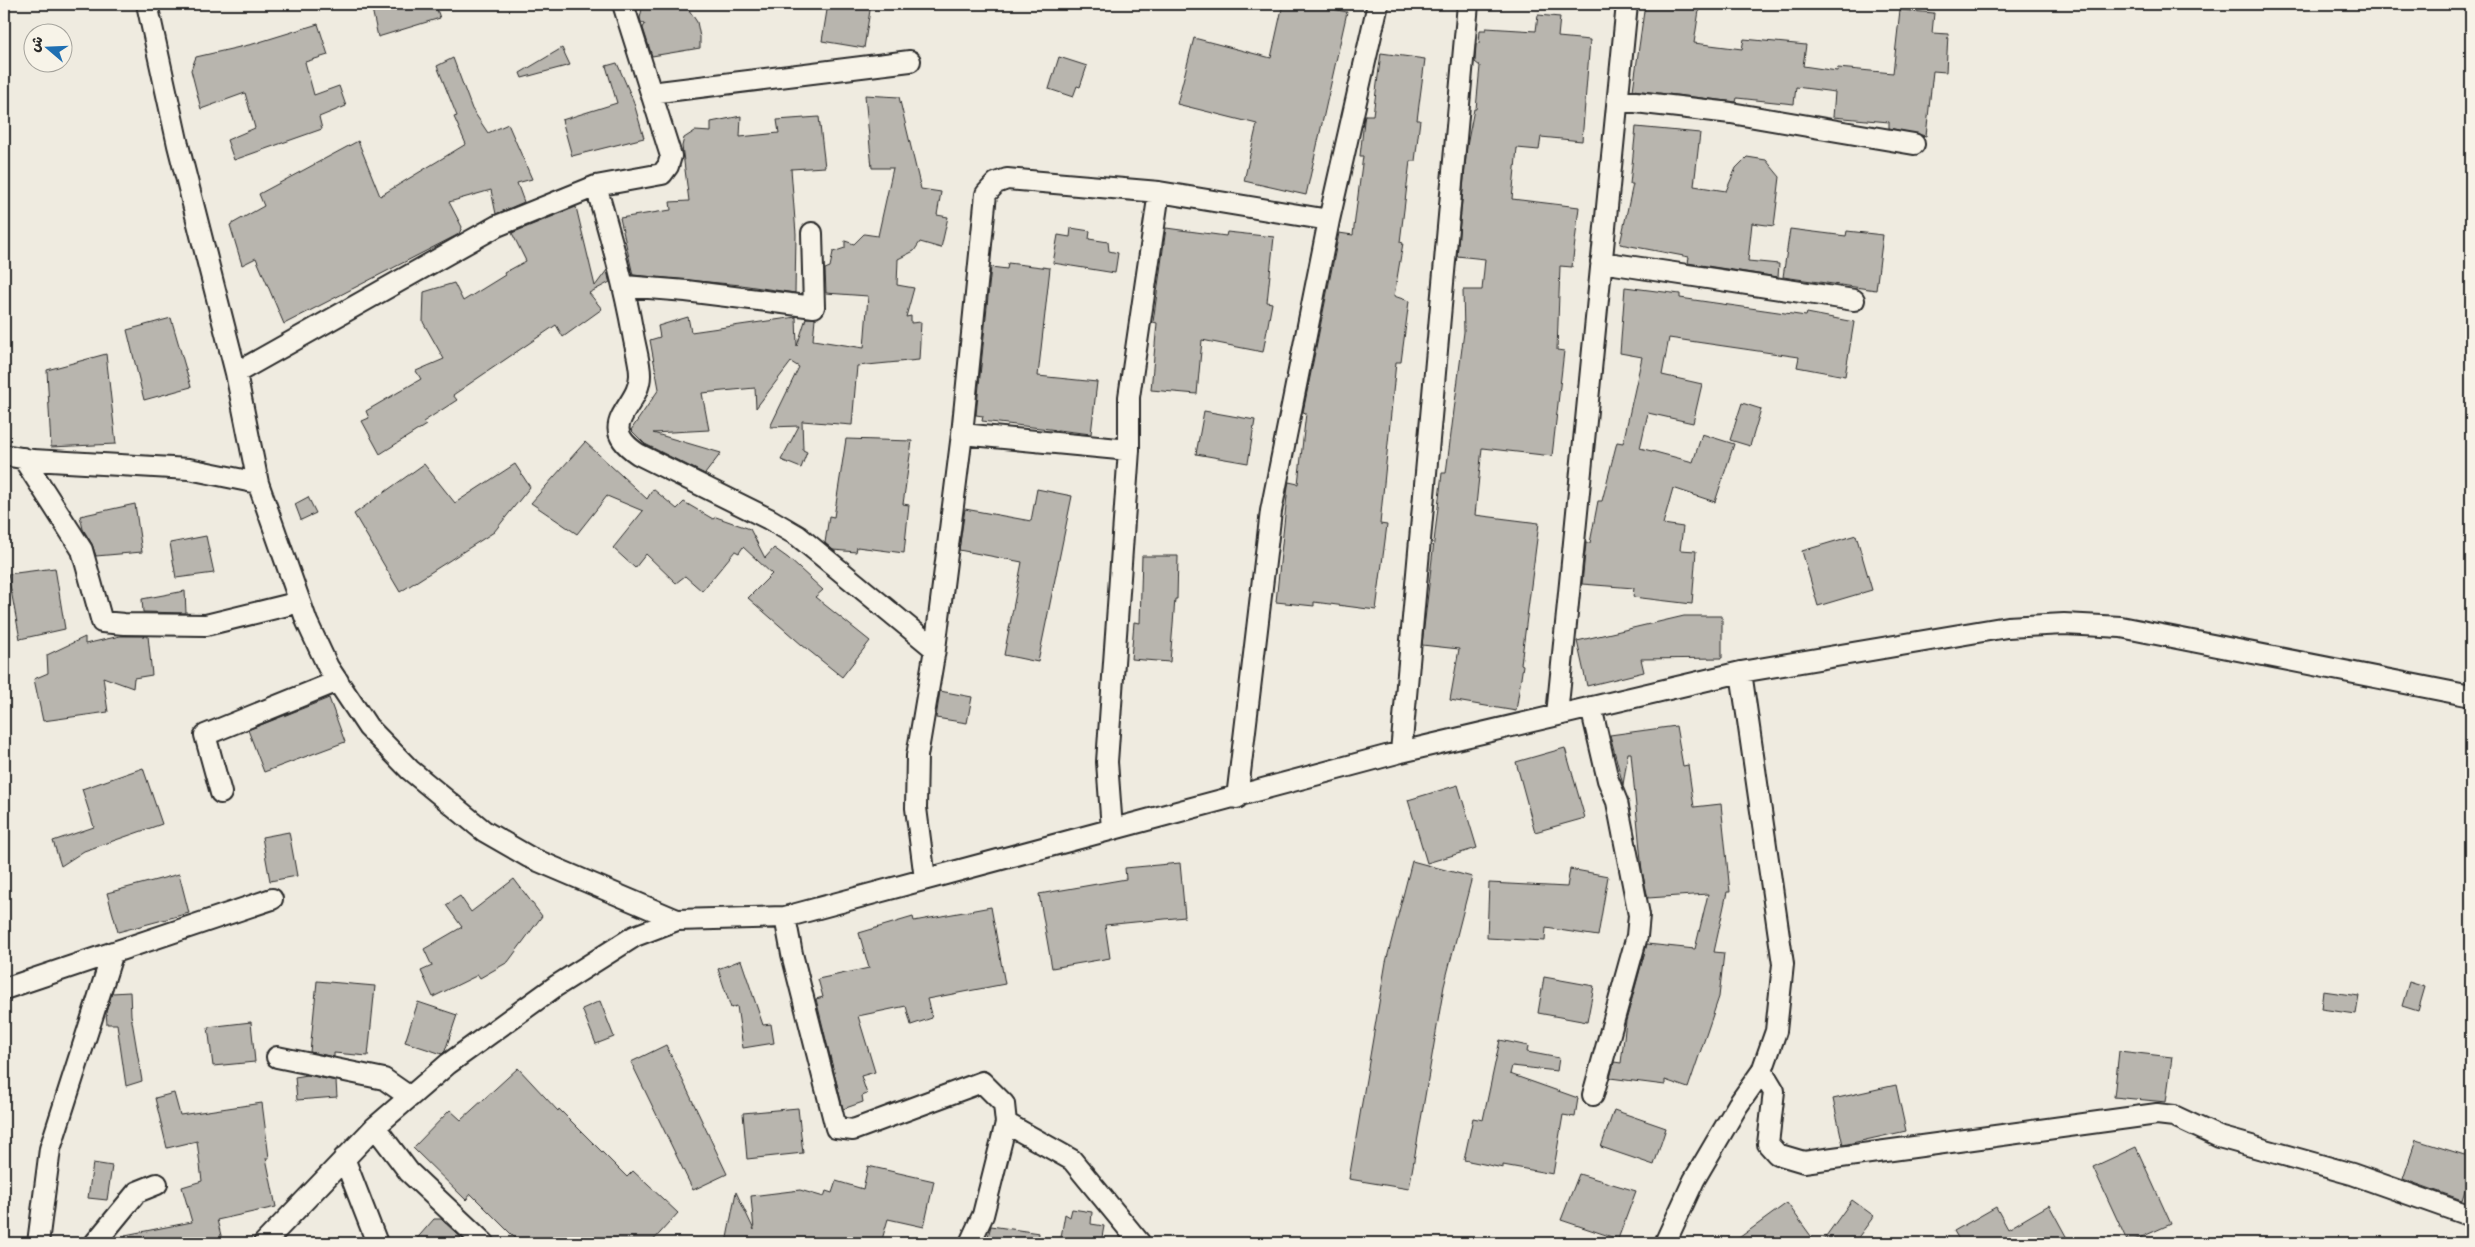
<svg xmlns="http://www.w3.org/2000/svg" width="2475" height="1247" font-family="'Comic Neue','Playpen Sans Arabic',sans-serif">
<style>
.building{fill:#b8b5ae;stroke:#2b2b2b}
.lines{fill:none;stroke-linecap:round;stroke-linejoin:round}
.minor-casing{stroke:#2b2b2b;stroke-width:24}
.minor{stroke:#f7f3e8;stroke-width:20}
</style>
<rect width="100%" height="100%" fill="#efebe0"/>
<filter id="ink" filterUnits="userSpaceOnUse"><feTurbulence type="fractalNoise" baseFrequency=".02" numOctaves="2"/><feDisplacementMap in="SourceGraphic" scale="10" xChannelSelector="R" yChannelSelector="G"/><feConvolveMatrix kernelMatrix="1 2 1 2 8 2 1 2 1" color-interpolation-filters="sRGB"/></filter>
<g filter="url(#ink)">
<path class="building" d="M371,4H435L440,18L378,37Z
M643,4H685L697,22L700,37V48L652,56L643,28L645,24L641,22L640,18Z
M828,4H871L864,48L822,41Z
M1283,4H1307L1347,12L1306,195L1244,181L1257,124L1177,104L1194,38L1271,58Z
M1645,4H1700L1694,43L1742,49L1744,39L1806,45L1803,66L1837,71L1838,68L1893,73L1900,10L1934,13L1932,33L1948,34L1946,72L1933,71L1926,136L1889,128V122L1833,117L1835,92L1796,87L1794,104L1737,98L1736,102L1633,90Z
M1538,15L1560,17L1558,37L1590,40L1582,141L1541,137L1539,150L1517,148L1512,199L1579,207L1572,267L1560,266L1557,350L1564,351L1552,456L1482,448L1475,515L1539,523L1521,664L1523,665L1516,711L1450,700L1459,649L1422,645L1442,473H1446L1464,332L1463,290H1482L1485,259L1457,256L1467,146L1474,109H1476L1480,66L1475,62L1476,44L1479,43L1480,30H1486V28L1536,31Z
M318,24L328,55L305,62L314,95L339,86L346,106L319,117L322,129L234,160L227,140L255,128L245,93L201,109L191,70L196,57L253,44Z
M562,48L570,65L522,78L520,73Z
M1381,53L1425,59L1417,120H1420L1415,161H1410L1400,242L1403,243L1394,296L1409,301L1401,362H1396L1380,524L1387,525L1376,610L1314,602V606L1276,602L1288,486L1289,482L1298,484L1306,413L1303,412L1339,233L1353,235L1363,156H1360L1364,121L1365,115H1373Z
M1059,57L1087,66L1080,87L1077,86L1073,97L1049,89Z
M453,58L472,109L488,133L508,124L532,179L517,183L524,202L496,214L491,190L449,202L462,227L459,234L284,324L256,258L242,265L230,225L264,206L259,194L358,141L380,196L466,144L454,117L457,116L437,66Z
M617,63L633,100L644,138L572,156L562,120L617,103L606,66Z
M865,95L899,97L921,189L941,192L937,215L948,217L941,248L920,242L914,251L898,259L897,285L914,288L906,317L911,316V323L921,322L919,360L857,366L852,425L802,421L803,450L807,452L801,468L781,460L799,426L770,427L799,367L791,362L756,408L755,388L702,393L709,430L653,433L721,453L705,474L645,444L631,430L659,389L650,340L660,337L658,326L688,317L691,332L796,317L797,346L806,318H815L813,340L864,348L868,296L826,293L825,269L830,267L833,252L845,248V241L854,244L864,234L878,236L893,168H872Z
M741,116L740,137L779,133L777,120L819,117L825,167L791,169L796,234L795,293L741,285L633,275L620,218L671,210L670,202L689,201L682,146L684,138L695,131L711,132V122Z
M1636,127L1700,133L1694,186L1726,191L1736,168L1747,157L1766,160L1780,177L1774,226L1752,223L1748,261L1779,264L1778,277L1688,263L1689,257L1620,244L1633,184H1630Z
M576,207L595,286L607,270L609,280L610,282L589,293L602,309L563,337L556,325L453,395L457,400L423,422L426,425L380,454L362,421L369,418L366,411L421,379L416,371L444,359L423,322L424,292L454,283L463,301L505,275L504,273L526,261L512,233Z
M1071,228L1090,231L1089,239L1108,242L1109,251L1118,253L1115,273L1053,263L1058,235L1070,237Z
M1166,228L1226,236L1227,232L1274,237L1267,302L1272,303L1263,352L1202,340L1197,394L1151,390L1157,323L1153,322Z
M1790,229L1846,236L1847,231L1883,235L1876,290L1783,277Z
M1008,263L1050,268L1038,376L1097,382L1091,434L982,421L983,416L976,415L991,267L1007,269Z
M1625,287L1680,294V298L1806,316L1807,313L1854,322L1845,376L1797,367L1799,357L1669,338L1662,375L1702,384L1693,423L1648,413L1640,448L1693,462L1702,434L1734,444L1715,502L1673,488L1663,524L1683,527L1680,550L1696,551L1692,604L1633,597L1634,588L1582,584L1586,543H1590L1598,501H1602L1617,442L1623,443L1642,357L1620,353Z
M171,318L191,387L144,400L127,330Z
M106,354L116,444L51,447L47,370Z
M1742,403L1761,409L1750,446L1730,440Z
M1204,411L1255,420L1248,463L1196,454Z
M846,439L912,441L903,504L909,505L904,553L857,547L856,552L833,550L825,543L829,516L834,517Z
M585,442L647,499L653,489L677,509L684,502L713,519L716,517L750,529L765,558L774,548L788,558L823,590L815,597L870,641L842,677L802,645L748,598L772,574L743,547L739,553L735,551L702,591L685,576L676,583L646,554L635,568L613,548L643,511L607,496L577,534L531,503Z
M424,464L455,503L515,464L530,487L494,532L400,592L354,514Z
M1037,489L1072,496L1038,662L1004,655L1022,562L959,550L965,509L1031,521Z
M308,497L316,513L301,520L295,504Z
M135,504L142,552L96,556L92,544L83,529L80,516Z
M1856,535L1872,590L1818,606L1802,551Z
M206,536L214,573L176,578L170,543Z
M1142,556H1178L1177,599H1175L1170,662L1131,659L1134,622L1140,623Z
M55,568L65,629L20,639L8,574Z
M185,591L186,613L143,612L142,599Z
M1684,616H1722V658L1641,659L1644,672L1587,686L1577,641Z
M120,636H148L152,675L134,678L133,688L103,677L108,712L43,721L34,679L48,673L47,655L85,637V644Z
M940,691L972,697L967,723L936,718Z
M329,698L345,742L264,772L248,730Z
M1676,726L1683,766L1688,765L1694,807L1721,804L1730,892H1727L1714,952L1724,953L1719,997L1688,1088L1665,1080V1085L1610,1078L1614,1062L1621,1063L1626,1021L1647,944L1695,949L1708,894L1648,898L1642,871L1631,753H1628L1623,785L1610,735Z
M1565,748L1585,818L1535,832L1516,762Z
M143,768L162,824L84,851L61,866L53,841L94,827L82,789Z
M1458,785L1477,848L1427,863L1408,800Z
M289,832L297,876L270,881L262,837Z
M1412,861L1472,877L1444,986L1409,1189L1349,1179L1386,962Z
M1180,863L1185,917L1105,925L1110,958L1052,968L1039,894L1126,879L1125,868Z
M1570,869L1608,876L1598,936L1546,928L1545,941L1487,938L1489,883L1567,887Z
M179,874L189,913L118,932L107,893Z
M514,879L542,916L508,962L480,978L478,975L433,997L421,971L432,966L424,949L462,927L446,905L460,896L471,912Z
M991,907L1005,984L927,999L932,1018L911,1025L906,1006L858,1016L875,1072L861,1076L867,1094L862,1096L863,1102L843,1109L816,999L823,997L818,979L869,968L859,933L913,917L914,921Z
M741,960L763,1025L771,1024L774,1043L743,1048L737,1006L731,1008L718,969Z
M1544,977L1594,986L1587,1022L1538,1013Z
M317,981L375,986L368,1056L334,1053V1057L310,1052Z
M2409,982L2425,987L2418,1011L2402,1006Z
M2323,991L2359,996L2356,1014L2321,1009Z
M130,992L131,1015L142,1081L126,1086L117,1024H107L106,1012L112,993Z
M600,1001L614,1037L596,1044L582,1009Z
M418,1002L457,1015L445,1051L442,1054L405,1042Z
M251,1022L255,1062L213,1066L208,1027Z
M1500,1040L1528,1046L1527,1052L1559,1058L1557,1071L1512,1066L1510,1074L1578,1098L1575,1117L1563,1115L1553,1174L1503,1165V1168L1464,1160L1473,1118L1483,1120Z
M666,1045L727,1174L693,1190L631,1062Z
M2119,1051L2172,1057L2166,1102L2114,1097Z
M518,1068L558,1111L559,1109L627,1177L633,1171L678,1213L651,1243H520L471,1194L466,1200L413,1148L450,1110L461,1120Z
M308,1075L336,1081L337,1097L297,1100L295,1077Z
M1896,1085L1906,1131L1843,1145L1833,1099Z
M174,1093L180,1115L262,1103L269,1158H266L276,1207L217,1220L223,1243H126L125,1235L192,1222L182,1187L202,1181L197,1141L167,1148L155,1098Z
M798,1108L803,1153L747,1159L743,1113Z
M1614,1110L1666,1128L1654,1165L1601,1147Z
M2416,1140L2471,1157V1171L2462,1200L2403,1179Z
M2136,1147L2171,1224L2128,1243L2093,1167Z
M93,1163L112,1166L107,1200L88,1198Z
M868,1166L934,1181L924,1227L888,1219L881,1243H726L736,1192L754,1230L751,1196L800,1190L824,1197L826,1191L832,1193L836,1181L863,1189Z
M1579,1174L1636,1191L1618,1239L1561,1220Z
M1852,1200L1874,1216L1854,1243H1821Z
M1787,1203L1816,1243H1732Z
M2049,1205L2067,1238L2058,1243H1961L1954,1231L1996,1207L2008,1229Z
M1072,1209L1092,1212L1091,1224L1104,1226L1101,1243H1060L1065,1214L1070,1217Z
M434,1219H441L467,1243H413Z
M991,1226L1039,1233L1038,1243H986Z"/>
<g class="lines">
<g class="minor-casing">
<path id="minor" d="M147,4L178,145L236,373L258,483L307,622L328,667L368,727L410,770L484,831L529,857L677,920L785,917L1401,752L1741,672L2007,627L2064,624L2121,627L2471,696
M651,93L910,61
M1618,100L1731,113L1914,144
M596,186C610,235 624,283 633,334C635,347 640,362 640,375C640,408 593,424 638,454L769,519L798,536L935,649
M1601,262L1854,300
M624,286L686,291L814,307L812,233
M236,373L497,226L596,186L662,174L668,166L671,156L623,4
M962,434L1129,450
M4,455L33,460L189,469L258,483
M23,458L82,550L102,622L124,624L206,625L300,602
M1591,707L1608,780L1617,802L1639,915L1637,936L1593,1095
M1557,715L1627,4
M1401,752L1468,4
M221,793L205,735L338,681
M1237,798L1271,511L1329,220L1378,4
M1112,829L1107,762L1129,450V397L1159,192
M925,879L916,808L917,756L935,649L962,434L986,194L996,183L1007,179L1159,192L1329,220
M785,917L792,954L836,1128L853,1130L982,1082L1004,1104L1006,1123L1072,1160L1140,1243
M4,989L272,899
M277,1057L384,1079L410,1097
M1762,1071L1774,1091L1768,1144L1777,1154L1804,1162L2157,1114L2174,1116L2219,1137L2352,1174L2471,1216
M375,1127L409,1172L484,1243
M344,1158L377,1243
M38,1243L50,1149L113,952
M95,1243L137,1192L157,1184
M264,1243L375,1127L448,1064L556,986L635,936L677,920
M970,1243L983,1215L1006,1123
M1665,1243L1694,1180L1738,1105L1762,1071L1776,1031L1783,964L1741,672"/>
</g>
<use href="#minor" class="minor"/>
</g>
</g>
<rect width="2475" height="1247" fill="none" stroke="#f7f3e8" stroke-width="20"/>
<rect x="10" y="10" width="2455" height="1227" fill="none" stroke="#2b2b2b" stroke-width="2" filter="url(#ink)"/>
<g transform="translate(48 48) rotate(289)"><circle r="24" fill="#f7f3e8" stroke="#a5a39c"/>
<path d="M0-4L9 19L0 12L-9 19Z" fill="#1f6fb2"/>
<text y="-8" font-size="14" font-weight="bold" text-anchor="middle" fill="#2b2b2b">ش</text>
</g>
</svg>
